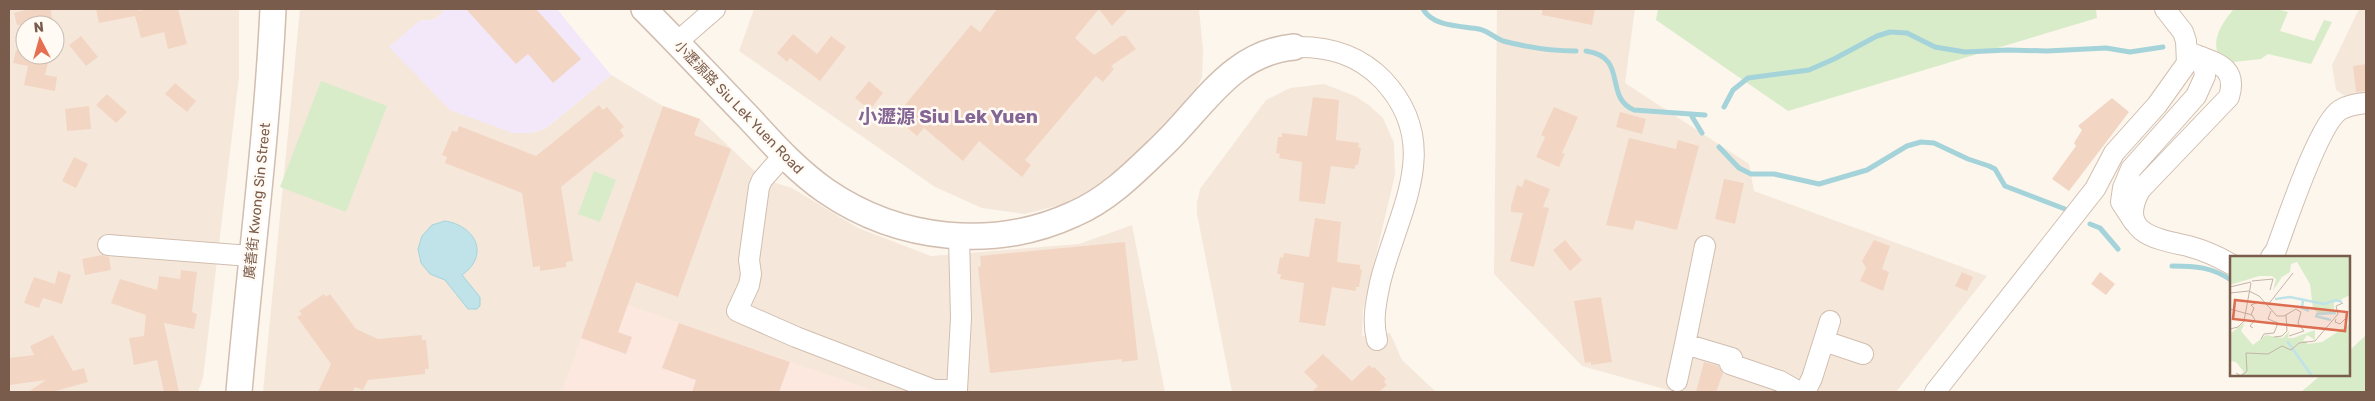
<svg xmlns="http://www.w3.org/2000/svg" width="2375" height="401" font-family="Rubik,'Noto Sans TC',sans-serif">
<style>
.residential{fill:#f5e8da;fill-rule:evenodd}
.commercial{fill:#fde8e0}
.education{fill:#f3e8fa}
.green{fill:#d8ecc9}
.water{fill:#bfe3e8;stroke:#a5d3da}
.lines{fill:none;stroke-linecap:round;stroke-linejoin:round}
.stream{stroke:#a5d3da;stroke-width:5}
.building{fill:#f3d5c3}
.minor-casing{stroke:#d1beb0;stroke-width:22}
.tertiary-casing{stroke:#d1beb0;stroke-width:28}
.minor{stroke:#fff;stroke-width:20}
.tertiary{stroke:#fff;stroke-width:25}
.labels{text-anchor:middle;stroke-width:5;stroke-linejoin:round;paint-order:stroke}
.street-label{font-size:14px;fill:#7a5c4d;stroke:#fffaf3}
.district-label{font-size:19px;font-weight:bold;fill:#846695;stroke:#fffaf3}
.inset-river{fill:none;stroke:#bfe3e8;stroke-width:2.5}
.inset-road{fill:none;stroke:#c5b3a7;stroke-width:1}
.view{fill:#dc6d51;fill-opacity:0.15;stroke:#dc6d51;stroke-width:2.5}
.inset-edge{fill:none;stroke:#7a5c4d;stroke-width:2.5}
</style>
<rect width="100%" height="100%" fill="#fdf6ec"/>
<path class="residential" d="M9,9H239V77L203,378L198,392H9ZM25,25H55V55H25Z
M300,9H445L436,19L419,21L513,133H530L545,129L611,75L663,106L700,119L763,179L792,188L858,228L931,256L1079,244L1132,225L1165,392H263Z
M754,9H1199L1203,50L1202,77L1193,96L1133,164L1079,200L1025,214L982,208L935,187L739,51Z
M1497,9H1635L1625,83L1749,164L1754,191L1987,276L1896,392H1675L1582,366L1494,274Z
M2359,9H2366V110L2336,90L2332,65Z
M1324,84L1355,96L1370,106L1383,118L1394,143L1395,175L1363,310L1362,336L1390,333L1402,360L1436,392H1232L1197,214V203L1200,189L1266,100L1290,88Z"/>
<path class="commercial" d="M597,294L877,392H562Z"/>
<path class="education" d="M445,9H557L611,75L545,129L530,133H513L450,110L389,47L419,21L436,19Z"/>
<path class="green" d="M1658,9H2096L2097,18L1788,111L1656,20Z
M2234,9H2277L2288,12L2280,31L2314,41L2324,20L2332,22L2311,64L2268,54L2261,59L2233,62L2217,51C2213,36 2224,20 2234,9Z
M321,81L387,106L346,212L280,187Z
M594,171L616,180L600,222L578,214Z
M2366,335V392H2301L2321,375H2349V351Z"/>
<path class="water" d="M445,221C476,226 490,255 462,275L480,297V306L477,309H468L445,280L430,274L421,263L418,249L422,236L432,225Z"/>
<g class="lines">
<path class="stream" d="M1423,9C1433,27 1461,26 1479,29C1488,31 1495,38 1503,41C1526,47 1552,51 1576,51
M1586,51C1629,57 1603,97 1634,110L1705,115
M1724,107L1733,90L1748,78L1809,70L1834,59L1877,36L1890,32L1907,33L1935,47L1965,52L2008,50L2047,51L2106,48L2130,52L2163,47
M1691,115L1702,133
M1719,147L1739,168L1751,174H1774L1819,184L1867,170L1907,146L1921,142L1934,143L1968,159L1989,166L1995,169L2005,186L2065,209
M2090,224L2100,228L2118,249
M2172,266C2195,266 2212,267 2231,280"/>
</g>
<path class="building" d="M30,9H51L52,25H17L14,13Z
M96,9H137L138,11L147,9H178L187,44L168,49L164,32L141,38L135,16L99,23Z
M466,9H536L581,59L553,83L528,54L516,64Z
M997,9H1128L1112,26L1099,9L1075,38L1094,55L1121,36H1126L1136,49L1111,66L1114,69L1103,82L1096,76L1025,160L1031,165L1022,177L979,141L963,161L924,128L917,136L895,117L971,25L980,32Z
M1542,9H1595L1592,25L1542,15Z
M793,34L817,54L831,36L846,47L820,81L790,58L787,62L777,53Z
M81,36L98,57L86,66L69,45Z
M16,50L25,52V55L49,58L45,75L57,77L55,91L24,85L28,66L13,63Z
M2366,64V91L2356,92L2353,66Z
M869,81L883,93L870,110L855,98Z
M175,83L196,101L187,112L165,94Z
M107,94L127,112L116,123L96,105Z
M1313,97L1339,100L1336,140L1359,143L1358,147L1361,148L1358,165H1355V169L1331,166L1325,204L1299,201L1302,162L1279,158L1280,154L1276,153L1278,137H1282V133L1307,136Z
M2112,98L2129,112L2069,191L2052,179L2076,146L2074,143L2082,130L2078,126Z
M599,105L603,110L607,107L624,127L620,130L624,136L561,187L573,261L566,262V267L540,271V266L533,267L522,193L445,163L447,157L442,155L452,131L457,132L459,126L536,156Z
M89,106L91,129L67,131L65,109Z
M663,106L700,119L694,135L731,149L678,297L636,282L618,332L632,337L626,354L581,338Z
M1554,107L1578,117L1562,153L1565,154L1559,167L1536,157L1545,137L1541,135Z
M1620,112L1646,119L1642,134L1616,127Z
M1629,138L1676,149L1678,140L1699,146L1677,230L1636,220L1633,230L1606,225Z
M74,157L88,164L76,188L62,181Z
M1525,179L1550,189L1543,207L1549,208L1534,267L1510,261L1523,213L1511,212V206L1517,185L1522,187Z
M1724,179L1744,183L1735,224L1715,219Z
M1315,218L1341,222L1337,262L1360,265V269L1362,270L1359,287H1356V291L1332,287L1325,326L1299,322L1304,283L1280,279L1281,274H1277L1280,257L1283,258L1284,253L1309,257Z
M1565,240L1582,260L1570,271L1553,250Z
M1874,240L1890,246L1882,269L1889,272L1883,291L1860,281L1866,268L1862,261Z
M1125,242L1138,360L1122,362V359L990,373L978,267L981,266L980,256Z
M102,255L109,257L111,270L85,275L82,259Z
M181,270L197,272L192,312L197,314L194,329L164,323L179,392H164L157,360L134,365L129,338L144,336L146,315L111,303L120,279L157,290L159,276L180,279Z
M58,271L71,275L62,304L43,298L39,308L24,303L34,277L55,284Z
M1962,272L1973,277L1967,291L1955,286Z
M2100,272L2115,284L2106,295L2091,284Z
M324,294L326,297L330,294L356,329L378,339L422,335V340H426L429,369H425V374L368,380L363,390L355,387L352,392H318L331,364L297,317L302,314L299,311Z
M1601,297L1612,362L1591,365V362L1585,363L1574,301Z
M679,323L790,362L779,392H692L696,380L662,368Z
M53,335L73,371L84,368L88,382L52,392H28L46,380L9,385V358L34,355L30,346Z
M1323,354L1352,381L1369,365L1372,368L1374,367L1386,379L1384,382L1387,385L1379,392H1312L1318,386L1304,372Z
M1704,362L1718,366L1723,373L1716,392H1696Z"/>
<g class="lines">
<g class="minor-casing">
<path id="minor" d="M677,42L715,9
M1294,47C1328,46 1358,54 1383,80C1445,146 1397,212 1380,283C1376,302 1372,321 1377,340
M2187,51C2211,63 2239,63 2229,97L2140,190C2117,233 2156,239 2188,246C2203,250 2217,256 2231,264
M784,155L762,180L759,187L749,260L751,274L749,285L737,311L796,337L934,390H957L961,318L959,237
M2134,222L2121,202L2123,188L2131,169L2196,96L2205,76L2202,57
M108,245L250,256
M1705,246L1685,344L1732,358L1730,364L1780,381L1799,392
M2271,257L2276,250C2286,223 2319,123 2340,110C2348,105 2357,104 2366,103
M1824,341L1863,354
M1677,381L1685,344
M1805,392L1812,378L1830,321
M1935,392L2095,189L2114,153L2157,105L2187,63L2186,41L2183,32L2165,9"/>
</g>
<g class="tertiary-casing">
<path id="tertiary" d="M644,9C680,45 714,82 750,119C773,144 797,171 826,191C899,241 994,251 1074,214C1109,199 1136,171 1163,145C1204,106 1231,53 1294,47
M239,392C250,264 267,137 273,9"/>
</g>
<use href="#minor" class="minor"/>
<use href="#tertiary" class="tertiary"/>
</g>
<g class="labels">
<g class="street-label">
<text transform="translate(739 107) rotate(46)" y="5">小瀝源路 Siu Lek Yuen Road</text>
<text transform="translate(257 201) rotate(-84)" y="5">廣善街 Kwong Sin Street</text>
</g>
<g class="district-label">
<text x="948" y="123">小瀝源 Siu Lek Yuen</text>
</g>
</g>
<g transform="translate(2230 256)">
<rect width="120" height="120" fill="#fdf6ec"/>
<path d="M0,0H120V39L104,47V56L89,58L83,53L80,28L67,6L61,8L60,16L52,21L43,35L46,23L42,20H29L0,29ZM15,66L11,75L23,89L36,79L53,82L59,75L58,82H63L85,74V84L77,79L73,85H77V88L92,86L120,68V120H8L14,116L6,106L0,105V78Z" fill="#d8ecc9"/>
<path class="inset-river" d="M45,43L60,41L94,48L106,44L112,46M73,44L72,52L79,55M86,58L106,57M85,60L101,64M57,85L82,120"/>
<path class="inset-road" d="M22,25L43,23L40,34M0,31L21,26M19,35L29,40L47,60H54L66,53M0,37L19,35M37,50L63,17M0,53L22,59L25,64L20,70L23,72M41,55L38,63L48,67M21,59L24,52L21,49L26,47M106,63L105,66L110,68L117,61M0,73L8,71L14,65L21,27M59,80L74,75L68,67L71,56L66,53M44,81L52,80L57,75L56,59M31,83L34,78L44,77L48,67M6,117L11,120L17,115L16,97L38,98L52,90L61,94L69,87L85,85L108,58L106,50L113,47"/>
<path class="view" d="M5,44L117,56L115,75L3,63Z"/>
<rect width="120" height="120" class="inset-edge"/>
</g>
<rect width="2375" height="401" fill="none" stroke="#7a5c4d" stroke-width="20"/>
<g transform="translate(40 40) rotate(354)"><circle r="24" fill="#fffaf3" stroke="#cabbb1"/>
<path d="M0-4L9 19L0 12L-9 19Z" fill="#e76f51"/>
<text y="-8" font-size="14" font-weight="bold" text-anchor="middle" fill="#7a5c4d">N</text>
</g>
</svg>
